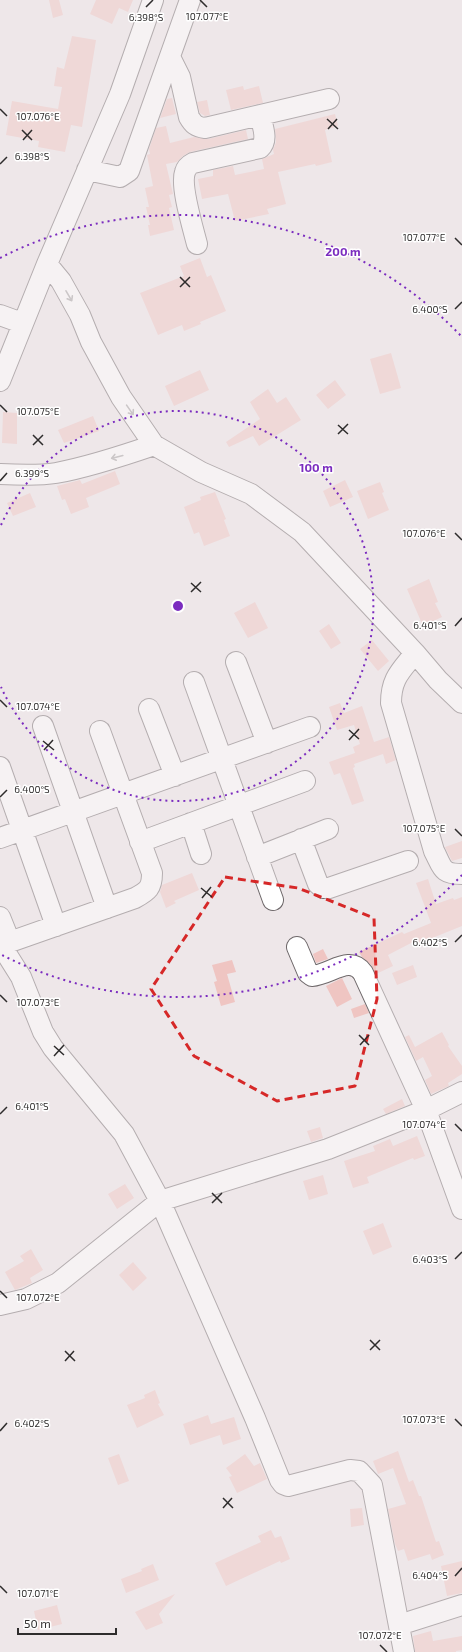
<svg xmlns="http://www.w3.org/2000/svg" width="462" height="1652" font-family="'Exo 2',sans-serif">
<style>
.building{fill:#efc5c2}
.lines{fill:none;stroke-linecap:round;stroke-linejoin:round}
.minor-casing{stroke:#6e686a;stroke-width:22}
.minor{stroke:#fff;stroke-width:20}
.oneway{stroke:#a1a0a0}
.marked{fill:none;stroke:#d62828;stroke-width:3;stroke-dasharray:8 5;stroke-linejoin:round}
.ticks{fill:none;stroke:#2e2c2c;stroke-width:1.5}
.ring{fill:none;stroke:#7b2cbf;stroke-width:2;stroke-dasharray:2 4}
.ticks-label{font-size:10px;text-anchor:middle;fill:#2e2c2c;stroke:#fff;stroke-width:3;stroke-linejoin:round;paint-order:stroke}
.centre{fill:#7b2cbf;stroke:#fff;stroke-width:2}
.ring-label{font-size:12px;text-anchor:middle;font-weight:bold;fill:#7b2cbf;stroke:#fff;stroke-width:3;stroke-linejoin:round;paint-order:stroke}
</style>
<rect width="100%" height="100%" fill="#eee7e9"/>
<path class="building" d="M49,0H59L63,15L53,18Z
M96,0H133L128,12L119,8L112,24L90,14Z
M72,36L96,40L82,127L71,125L65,152L38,147L39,141L6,135L12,101L58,109L62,87L54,86L57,67L64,69Z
M243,86L244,90L259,86L263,103L231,110L226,90Z
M172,98L176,114L160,118L167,99Z
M207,100L210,115L205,116L200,113L197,102Z
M335,114L338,126L325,130L332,162L316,166L315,164L278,172L286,204L267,209L269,214L235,221L228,194L202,199L198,179L213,176V170L233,166L235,175L264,169L262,159L274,154L273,150L276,142L275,129Z
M166,126L170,143L194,137L208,139L246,130L248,139L190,152L183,156L177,162L166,164L173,194L169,195L172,207L169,208L174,230L150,236L148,225H150L146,207H149L145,188L153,186L147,155L150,154L149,149L156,128Z
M200,258L207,277L211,275L226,311L200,322L201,324L184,331L182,325L158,335L140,293L184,276L180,266Z
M391,353L401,388L380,394L370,359Z
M200,370L209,390L174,406L165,386Z
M335,380L346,395L328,409L316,395Z
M268,389L277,403L286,397L301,420L259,446L253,436L229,447L226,442L260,419L250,402Z
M3,412L17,413V444L2,443Z
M93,416L99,431L64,443L58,430Z
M115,471L120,484L86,498L89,507L71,514L65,499L62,500L57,486L80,480L82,484Z
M345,480L353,497L330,507L323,491Z
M380,482L384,492L382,493L389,510L368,519L357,491Z
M215,492L226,519L224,520L230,536L204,546L199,532L194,534L184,507L201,500L200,497Z
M30,493L36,507L13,516L7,503Z
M429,579L438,602L435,603L442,617L423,626L407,589Z
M255,602L268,628L248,638L234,613Z
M329,624L341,643L331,649L319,631Z
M372,640L389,661L378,671L360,649Z
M340,703L344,713L362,706L374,742L389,737L396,760L386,764L383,754L354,764L355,767L353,768L364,801L352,805L340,773L334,775L329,762L355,753L353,747L360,744L354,725L337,730L329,707Z
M462,841V858L452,861L445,847Z
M192,873L199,890L174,901L176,903L166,908L160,892L162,885Z
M428,879L436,904L453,898L454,900L462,897V926L415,945L413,942L388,955L393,966L376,974L371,965L362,957L359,952L402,932L404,934L431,923L416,883Z
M323,949L328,959L316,963L313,954Z
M232,960L236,972L227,974L235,1002L221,1006L214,982L217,981L212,965Z
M413,965L417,977L397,985L392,973Z
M342,978L352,999L337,1007L326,986Z
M365,1004L369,1013L354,1018L351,1009Z
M442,1032L449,1045L448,1046L462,1066V1074L448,1083L449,1086L431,1094L425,1080L432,1076L423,1057L416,1061L405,1037L409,1035L415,1047Z
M402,1099L405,1106L386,1114L383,1109Z
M320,1127L323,1138L311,1142L307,1131Z
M417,1136L425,1156L414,1160L413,1158L367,1177L369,1183L353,1188L344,1161L375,1151L373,1146L390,1139L393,1146Z
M323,1175L328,1194L309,1200L303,1181Z
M125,1184L134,1198L117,1209L108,1194Z
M383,1223L392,1247L373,1255L363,1231Z
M31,1249L43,1270L30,1278L32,1283L15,1290L5,1272L24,1261L20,1256Z
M133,1262L147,1278L133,1291L119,1275Z
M155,1390L160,1403L158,1404L164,1415L137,1428L127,1405L145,1398L144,1395Z
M208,1415L211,1424L234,1417L241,1439L223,1445L220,1435L190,1445L183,1424Z
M398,1451L409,1482L413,1480L419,1496H421L436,1542L439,1541L444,1555L432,1560L430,1554L408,1561L404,1549L398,1551L395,1544L388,1509L406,1504L393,1468L378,1474L373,1461Z
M119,1454L129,1481L118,1485L108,1458Z
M245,1454L254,1466L260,1463L267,1479L237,1493L229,1477L232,1476L226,1468Z
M362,1508L364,1525L351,1527L350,1509Z
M271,1530L275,1538L281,1536L290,1559L281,1563L280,1561L226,1586L215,1563L261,1542L258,1536Z
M462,1561V1593L447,1596L441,1566Z
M153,1564L159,1580L126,1593L121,1579L142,1571L141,1569Z
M175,1594L159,1614L163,1623L146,1630L135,1612Z
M57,1605L62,1624L38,1630L34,1611Z
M431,1631L433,1641L462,1636V1650L456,1651V1652H415L413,1636Z"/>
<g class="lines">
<g class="minor-casing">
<path id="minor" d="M170,57L180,77L189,117C193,124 196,127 205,128L329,99
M87,170L120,177L129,171L190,0
M197,244C193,228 180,186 185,172C186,168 189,165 193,163L260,148C269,140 262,125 260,115
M47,264L61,281L80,315L91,342L121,397L154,445L201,472L251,494L302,532L415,653L438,680L462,703
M0,315L22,323
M0,381L47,264L120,94L153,0
M0,474C18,475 38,476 56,473C89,467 122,456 154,445
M415,653C401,671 391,678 391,703L434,851C443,868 441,874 462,874
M236,662L267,743
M194,682L273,900
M149,709L175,776
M43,726L107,908
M0,767L56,926
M191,823L201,854
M0,838L310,727
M301,839L318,884L323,888H329L408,861
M140,842L305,781
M257,857L328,829
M0,917L10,942
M0,942L1,945L135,898C148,891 152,888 152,873L100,731
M1,945L21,977L43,1032L53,1048L124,1134L160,1201L255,1418L280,1480L283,1484L288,1486L350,1470L359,1471L372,1485L404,1652
M297,947L308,973L312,976C330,975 350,954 363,973L426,1110L462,1209
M0,1305L26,1299L58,1283L160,1201L328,1149L426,1110L462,1092
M399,1625L462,1605"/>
</g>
<use href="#minor" class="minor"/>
</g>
<defs><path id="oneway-shaft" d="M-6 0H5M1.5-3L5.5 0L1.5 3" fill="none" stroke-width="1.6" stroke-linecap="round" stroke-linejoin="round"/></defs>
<g class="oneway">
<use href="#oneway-shaft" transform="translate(69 296) rotate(60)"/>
<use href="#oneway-shaft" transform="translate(130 410) rotate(55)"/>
<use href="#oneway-shaft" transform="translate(117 457) rotate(166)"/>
</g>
<path d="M0 0H462V1652H0ZM225,877L298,888L374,918L377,999L355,1086L277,1101L194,1056L151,989Z" fill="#eee7e9" fill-opacity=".55" fill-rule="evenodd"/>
<path class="marked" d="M225,877L298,888L374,918L377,999L355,1086L277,1101L194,1056L151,989Z"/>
<path class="ticks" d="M200,0L207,7M146,7L153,0M0,109L7,116M327,119L338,129M328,129L337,119M22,130L32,140M23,140L32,130M0,164L7,157M455,238L462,245M180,277L190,287M180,287L190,277M455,309L462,302M0,405L7,412M338,425L348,434M338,434L348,424M33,435L43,445M33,445L43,435M0,481L7,473M455,533L462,540M191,583L201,592M191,592L201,582M455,626L462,618M0,700L7,707M349,730L359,739M349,740L359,729M43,741L54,750M44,750L53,740M0,797L7,790M455,829L462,836M201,888L212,897M202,898L211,887M455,942L462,935M0,995L7,1002M359,1035L369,1045M360,1045L369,1035M54,1046L64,1055M54,1056L64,1045M0,1114L7,1107M455,1124L462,1131M212,1193L222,1203M212,1203L222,1193M455,1259L462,1252M0,1291L7,1298M370,1340L380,1350M370,1350L380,1340M65,1351L75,1361M65,1361L74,1351M455,1419L462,1426M0,1431L7,1423M223,1498L233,1508M223,1508L232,1498M455,1576L462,1568M0,1586L7,1593M380,1645L387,1652"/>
<g class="ring">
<path d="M1 525A195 195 0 1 1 1 687"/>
<path d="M462 875A391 391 0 0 1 0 954M0 258A391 391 0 0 1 462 337"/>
</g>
<g class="ticks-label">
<text x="207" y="20">107.077°E</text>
<text x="146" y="21">6.398°S</text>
<text x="38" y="120">107.076°E</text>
<text x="32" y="160">6.398°S</text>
<text x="424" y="241">107.077°E</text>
<text x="430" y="313">6.400°S</text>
<text x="38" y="415">107.075°E</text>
<text x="32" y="477">6.399°S</text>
<text x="424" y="537">107.076°E</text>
<text x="430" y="629">6.401°S</text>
<text x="38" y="710">107.074°E</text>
<text x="32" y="793">6.400°S</text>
<text x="424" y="832">107.075°E</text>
<text x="430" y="946">6.402°S</text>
<text x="38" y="1006">107.073°E</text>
<text x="32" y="1110">6.401°S</text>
<text x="424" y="1128">107.074°E</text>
<text x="430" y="1263">6.403°S</text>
<text x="38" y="1301">107.072°E</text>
<text x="424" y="1423">107.073°E</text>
<text x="32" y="1427">6.402°S</text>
<text x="430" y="1579">6.404°S</text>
<text x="38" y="1597">107.071°E</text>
<text x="380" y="1639">107.072°E</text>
</g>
<circle cx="178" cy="606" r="6" class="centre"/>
<g class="ring-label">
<text x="343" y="256">200 m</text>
<text x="316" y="472">100 m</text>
</g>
<path d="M18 1628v6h98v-6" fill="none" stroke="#2e2c2c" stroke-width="2"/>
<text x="24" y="1628" font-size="12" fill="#2e2c2c" stroke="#ffffff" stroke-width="3" paint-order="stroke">50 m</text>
</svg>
